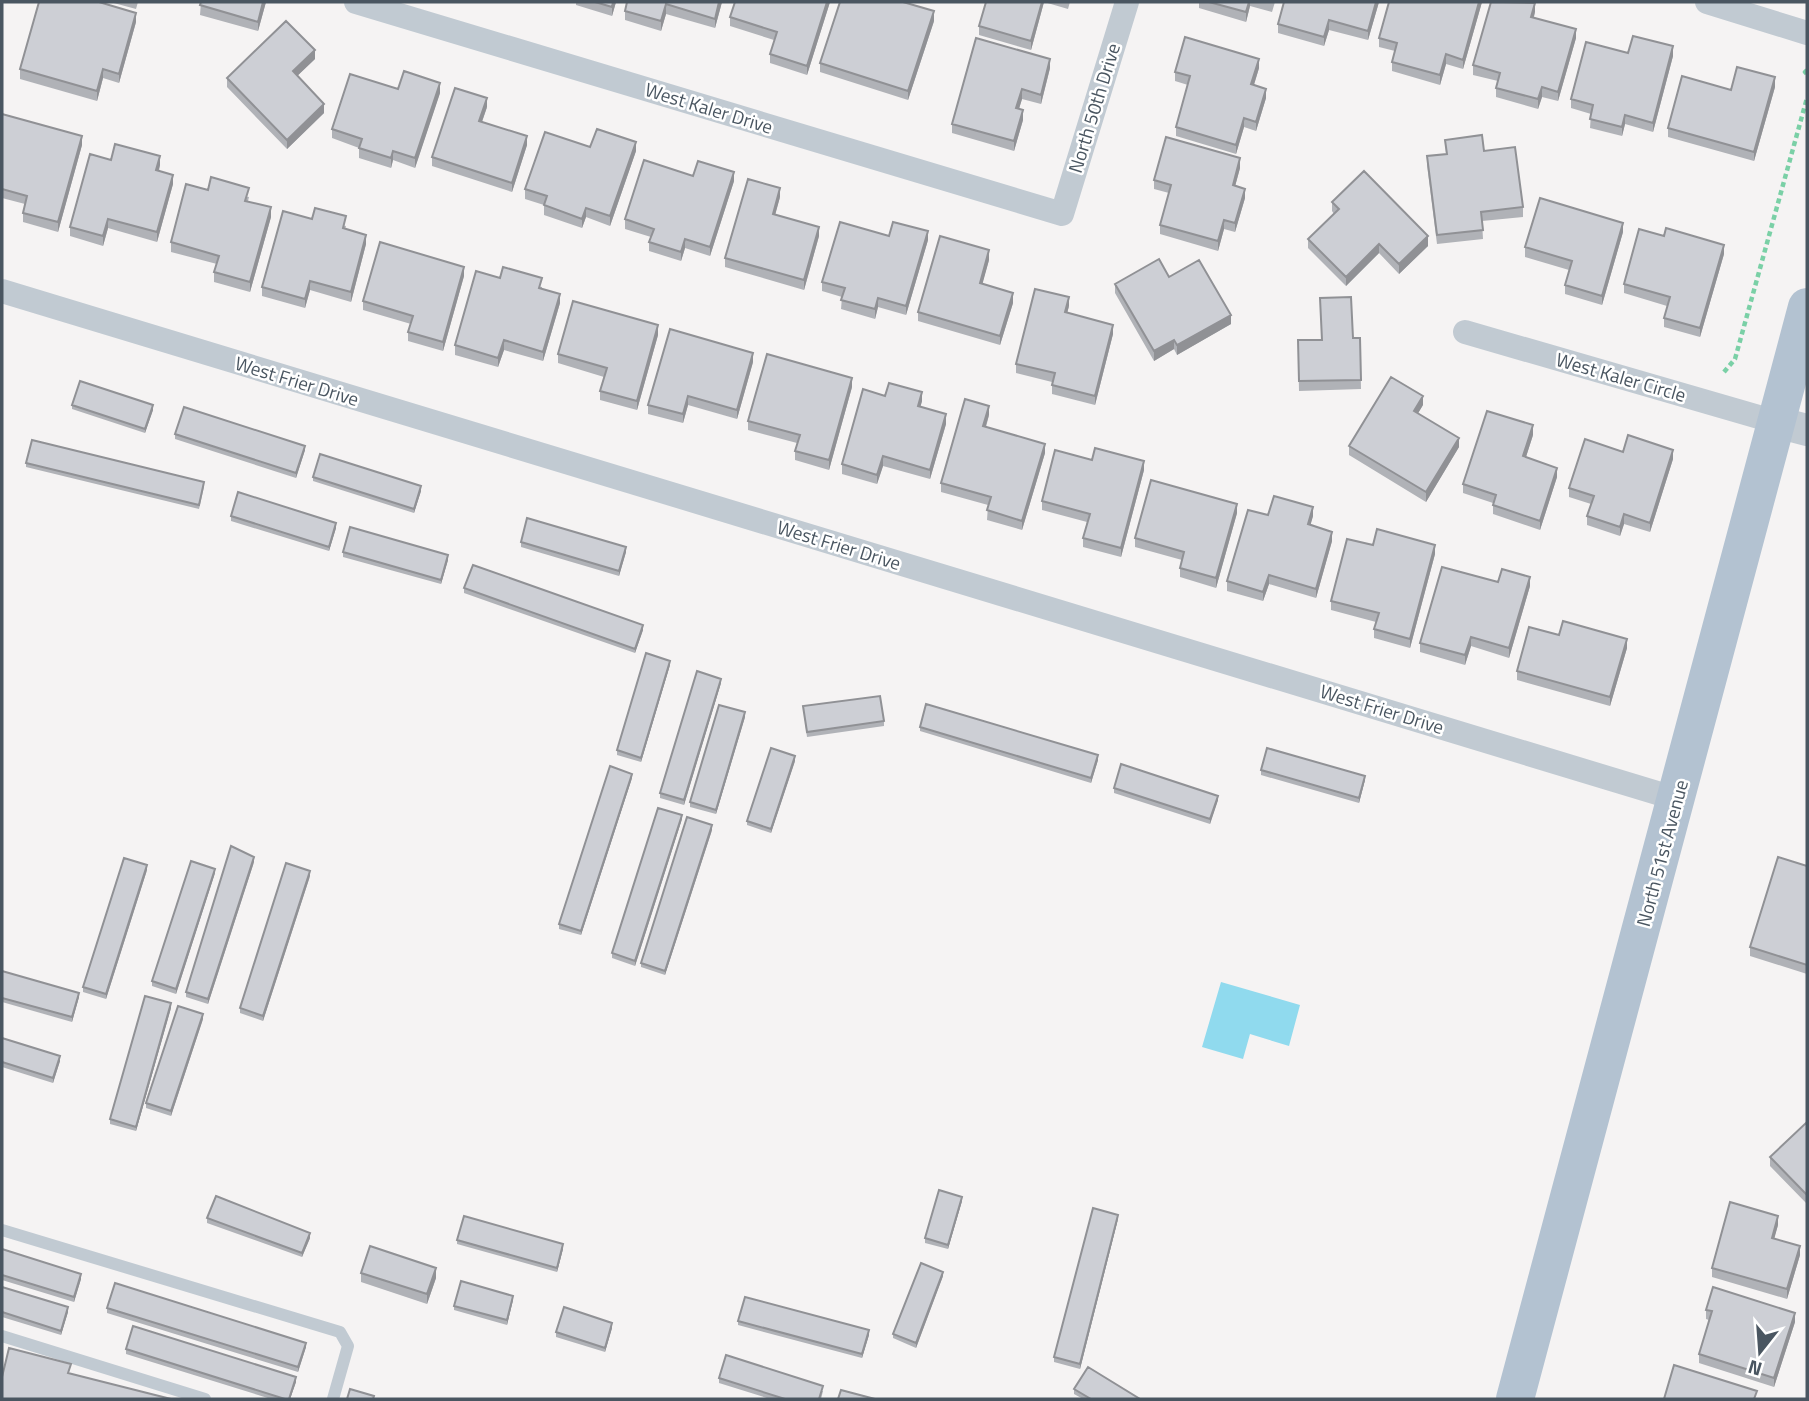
<svg xmlns="http://www.w3.org/2000/svg" width="1809" height="1401" font-family="'Titillium Web',sans-serif">
<style>
.water{fill:#90daee}
.lines{fill:none;stroke-linecap:round;stroke-linejoin:round}
.path{stroke:#7ad0a6;stroke-width:4.5;stroke-dasharray:5 3.5;stroke-linecap:butt}
.service{stroke:#c1cad2;stroke-width:12}
.minor{stroke:#c1cad2;stroke-width:24}
.tertiary{stroke:#c1cad2;stroke-width:32}
.primary{stroke:#b3c2d1;stroke-width:38}
.wall{fill:#b0b2b7}
.shaded-wall{fill:#909195}
.building{fill:#cdcfd5;stroke:#909195;stroke-width:2}
.labels{text-anchor:middle;stroke-width:5;stroke-linejoin:round;paint-order:stroke}
.street-label{font-size:19px;fill:#4a5661;stroke:#fff}
</style>
<rect width="100%" height="100%" fill="#f5f3f3"/>
<path class="water" d="M1221,982L1300,1005L1289,1046L1250,1034L1243,1059L1202,1047Z"/>
<g class="lines">
<path class="path" d="M1807,70L1805,72L1807,74
M1724,372L1735,359L1807,98"/>
<path class="service" d="M2,1230L340,1332L348,1346L333,1399
M2,1336L205,1399"/>
<path class="minor" d="M356,2L1062,214L1127,2
M1707,2L1807,33
M2,291L1677,799
M1465,332L1776,422"/>
<path class="tertiary" d="M1776,422L1807,430"/>
<path class="primary" d="M1515,1399L1807,307"/>
</g>
<path class="wall" d="M110,2H138L136,9Z
M201,2H266L258,31L200,15Z
M576,2H616L612,16L576,5Z
M627,2H722L715,28L666,14L661,31L625,20V11Z
M735,2H830L807,75L770,63V54L774,40L730,26V17Z
M986,2H1070L1068,9L1044,2L1031,50L979,35V26Z
M1199,2H1275L1272,12L1250,6L1246,22L1199,8Z
M1284,2H1379L1368,40L1329,30L1324,46L1278,33V24Z
M1482,2L1463,69L1446,64L1440,85L1392,71V62L1395,51L1379,47V38Z
M1535,12L1534,17L1576,38L1558,101L1542,97L1538,109L1496,97V88L1498,81L1473,75V65Z
M934,21L908,100L820,72V63Z
M136,22L119,83L103,78L97,101L20,79V69Z
M1628,53L1673,56L1653,132L1625,124L1622,136L1590,128L1591,114L1571,108V99Z
M315,59L297,76L324,113L287,149L227,87V78Z
M1050,68L1041,104L1022,99L1019,109L1023,120L1014,151L952,133V124Z
M1259,68L1254,85L1266,98L1256,131L1244,127L1236,154L1176,136V127L1188,85L1175,81V72Z
M1775,87L1754,161L1668,137V128L1731,90Z
M398,89L440,93L415,168L393,160L391,168L359,158V148L332,138V129Z
M487,107L482,122L527,145L512,192L432,166V157Z
M2,114L82,145L58,232L23,222V213L25,204L2,198Z
M1445,140L1484,151L1523,207V217L1482,221L1483,239L1437,244L1427,165V156L1446,154Z
M590,147L636,151L610,226L586,217L582,228L544,215V205L525,199V189Z
M111,160L160,165L159,171L173,184L157,242L108,228L103,246L70,236V227Z
M1240,168L1235,186L1245,198L1235,232L1224,229L1218,251L1160,234V225L1169,193L1154,189V180Z
M693,176L734,181L710,256L685,248L681,261L649,251V242L651,237L625,229V219Z
M208,190L249,197L248,201L271,217L250,292L214,282V272L217,264L171,252V242Z
M780,197L775,214L819,236L804,290L725,267V258Z
M1332,202L1428,246L1399,274L1379,253L1346,286L1308,248V239L1334,214L1332,211Z
M312,219L346,226L345,229L366,244L351,302L310,290L305,308L262,296V287Z
M1623,232L1602,305L1565,294V285L1569,270L1525,257V247Z
M889,236L928,240L906,315L878,307L875,319L841,309L842,297L822,291V282Z
M1724,254L1700,337L1664,327V318L1667,306L1624,293V284Z
M989,260L982,284L1013,303L1000,345L918,321V312Z
M464,276L443,351L408,341V332L411,324L363,310V301Z
M1169,277L1231,324L1177,355L1174,349L1154,361L1115,293V284Z
M500,278L542,287V288L560,303L543,361L504,350L498,367L455,355V345Z
M1069,306L1067,313L1113,334L1095,405L1052,394V382L1016,373V364Z
M658,335L637,410L600,400V391L604,377L558,363V354Z
M1353,338H1360L1361,389L1299,391L1298,340Z
M753,362L737,419L688,405L683,423L648,414V405Z
M852,387L829,470L795,460V451L797,443L748,430V421Z
M885,396L922,401L920,407L946,424L930,479L883,466L877,484L842,474V464Z
M72,405L153,410L145,433L72,409Z
M1423,405L1418,413L1459,447L1426,502L1349,455V446Z
M989,415L986,427L1045,453L1022,530L987,520L988,505L941,492V483Z
M175,434L305,450L296,478L175,439Z
M1533,435L1526,457L1557,477L1540,530L1493,514V503L1463,493V484Z
M1623,452L1673,459L1650,532L1624,524L1620,536L1587,525V516L1591,504L1569,497V488Z
M1092,460L1144,470L1121,557L1083,547V538L1087,522L1042,510V501Z
M26,463L204,487L199,509L26,467Z
M313,477L421,491L414,513L313,481Z
M1237,513L1216,588L1180,577V568L1182,560L1135,547V538Z
M1268,515L1313,516L1310,525L1332,541L1316,598L1269,584L1263,601L1227,591V581Z
M231,516L336,528L329,551L231,521Z
M521,542L626,552L619,576L521,547Z
M1373,545L1435,554L1410,648L1374,638V629L1376,622L1331,610V601Z
M343,552L448,560L441,584L343,557Z
M1530,586L1509,658L1471,646L1465,665L1420,652V643Z
M464,588L643,630L635,653L464,593Z
M1559,635L1627,648L1610,706L1517,680V671Z
M670,665L641,762L617,755V750Z
M721,683L684,805L660,798V793Z
M803,706L884,721V726L807,737Z
M745,717L716,814L690,807V802Z
M920,727L1098,760L1091,783L920,731Z
M795,761L771,833L747,825V821Z
M1261,770L1365,780L1359,803L1261,775Z
M632,778L581,935L559,929V924Z
M1114,788L1218,800L1210,824L1114,793Z
M682,819L635,966L612,958V953Z
M712,830L665,975L641,967V963Z
M254,862L208,1004L186,997V992Z
M1807,866V974L1750,956V947Z
M147,870L106,999L83,992V987Z
M215,873L176,994L152,986V981Z
M310,876L263,1021L240,1013V1008Z
M2,971L79,997L72,1022L2,1002Z
M171,1008L136,1131L110,1124V1119Z
M203,1019L171,1116L146,1108V1103Z
M2,1038L60,1061L53,1083L2,1067Z
M1807,1122V1204L1770,1166V1157Z
M962,1201L948,1249L925,1243V1238Z
M207,1218L310,1238L302,1257L207,1223Z
M1118,1219L1080,1369L1054,1362V1357Z
M1778,1225L1774,1238L1800,1255L1787,1299L1712,1277V1268Z
M457,1240L563,1249L557,1272L457,1244Z
M2,1249L81,1279L74,1302L2,1280Z
M361,1273L436,1278L427,1304L361,1282Z
M943,1276L916,1348L893,1338V1334Z
M2,1287L68,1312L61,1335L2,1317Z
M513,1300L507,1325L454,1310V1306Z
M107,1308L306,1347L298,1372L107,1313Z
M1706,1310L1795,1322L1774,1387L1699,1363V1354L1709,1320L1706,1319Z
M738,1321L869,1335L862,1358L738,1325Z
M612,1328L605,1352L556,1337V1332Z
M126,1349L296,1382L290,1399H271L126,1354Z
M719,1378L823,1391L821,1399H770L719,1383Z
M1074,1389L1140,1399H1083L1074,1394Z"/>
<path class="shaded-wall" d="M263,2H266L258,31V22Z
M613,2H616L612,16V7Z
M719,2H722L715,28V19Z
M827,2H830L807,75V66Z
M1042,2H1044L1031,50V41Z
M1249,2H1250V6L1246,22V12Z
M1376,2H1379L1368,40V31Z
M1479,2H1482L1463,69V60Z
M1535,3V12L1531,26V17Z
M666,4V14L661,31V21Z
M934,11V21L908,100V91Z
M136,13V22L119,83V74Z
M1329,20V30L1324,46V37Z
M1576,29V38L1558,101V92Z
M1673,46V56L1653,132V123Z
M315,50V59L293,80V71Z
M1446,54V64L1440,85V75Z
M1050,59V68L1041,104V95Z
M1259,59V68L1251,94V84Z
M103,69V78L97,101V91Z
M1775,77V87L1754,161V152Z
M440,83V93L415,168V158Z
M1542,87V97L1538,109V99Z
M1022,89V99L1016,118V108Z
M1266,89V98L1256,131V122Z
M487,98V107L479,130V121Z
M324,104V113L287,149V140Z
M1023,110V120L1014,151V141Z
M1625,115V124L1622,136V127Z
M1244,118V127L1236,154V145Z
M82,136V145L58,232V222Z
M527,136V145L512,192V183Z
M636,142V151L610,226V216Z
M393,151V160L391,168V158Z
M160,156V165L156,179V170Z
M1240,158V168L1233,194V185Z
M734,172V181L710,256V247Z
M173,175V184L157,242V232Z
M780,188V197L773,223V214Z
M1245,189V198L1235,232V223Z
M271,207V217L250,292V282Z
M586,208V217L582,228V219Z
M108,219V228L103,246V236Z
M1224,220V229L1218,251V241Z
M1623,223V232L1602,305V296Z
M819,227V236L804,290V280Z
M928,231V240L906,315V306Z
M366,235V244L351,302V292Z
M1428,236V246L1399,274V264Z
M685,239V248L681,261V252Z
M1379,244V253L1346,286V277Z
M1724,245V254L1700,337V328Z
M989,250V260L980,293V283Z
M464,267V276L443,351V342Z
M310,281V290L305,308V299Z
M1013,293V303L1000,345V336Z
M560,294V303L543,361V352Z
M1069,297V306L1065,321V312Z
M878,298V307L875,319V309Z
M1231,315V324L1177,355V345Z
M658,325V335L637,410V401Z
M1113,325V334L1095,405V396Z
M504,340V350L498,367V358Z
M1174,340V349L1154,361V351Z
M753,353V362L737,419V410Z
M852,378V387L829,470V460Z
M922,392V401L918,416V406Z
M688,396V405L683,423V414Z
M1423,396V405L1414,420V411Z
M153,405V410L145,433V429Z
M989,406V415L983,435V426Z
M946,414V424L930,479V470Z
M1533,425V435L1523,466V456Z
M1459,438V447L1426,502V492Z
M1045,444V453L1022,530V521Z
M305,446V450L296,478V473Z
M1673,450V459L1650,532V523Z
M883,456V466L877,484V475Z
M1144,461V470L1121,557V548Z
M1557,468V477L1540,530V521Z
M421,486V491L414,513V509Z
M1237,504V513L1216,588V578Z
M1313,507V516L1308,534V524Z
M1624,514V524L1620,536V527Z
M336,523V528L329,551V547Z
M1332,532V541L1316,598V589Z
M1435,545V554L1410,648V639Z
M626,547V552L619,576V571Z
M448,555V560L441,584V580Z
M1269,575V584L1263,601V592Z
M1530,577V586L1509,658V648Z
M643,625V630L635,653V649Z
M1471,637V646L1465,665V655Z
M1627,639V648L1610,706V697Z
M670,661V665L641,762V758Z
M721,679V683L684,805V800Z
M745,712V717L716,814V810Z
M1098,755V760L1091,783V778Z
M795,756V761L771,833V829Z
M632,774V778L581,935V931Z
M1365,776V780L1359,803V798Z
M1218,796V800L1210,824V819Z
M682,815V819L635,966V961Z
M712,825V830L665,975V971Z
M254,857V862L208,1004V999Z
M147,865V870L106,999V994Z
M215,869V873L176,994V989Z
M310,871V876L263,1021V1016Z
M79,993V997L72,1022V1017Z
M171,1003V1008L136,1131V1127Z
M203,1014V1019L171,1116V1111Z
M60,1056V1061L53,1083V1078Z
M962,1197V1201L948,1249V1245Z
M1118,1215V1219L1080,1369V1364Z
M1778,1216V1225L1772,1247V1238Z
M310,1233V1238L302,1257V1253Z
M563,1244V1249L557,1272V1268Z
M1800,1246V1255L1787,1299V1289Z
M436,1268V1278L427,1304V1294Z
M943,1272V1276L916,1348V1343Z
M81,1274V1279L74,1302V1297Z
M513,1296V1300L507,1325V1320Z
M68,1307V1312L61,1335V1331Z
M1795,1313V1322L1774,1387V1378Z
M612,1323V1328L605,1352V1348Z
M869,1330V1335L862,1358V1354Z
M306,1343V1347L298,1372V1367Z
M296,1377V1382L290,1399H289Z"/>
<path class="building" d="M39,2H99L136,13L119,74L103,69L97,91L20,69Z
M201,2H263L258,22L200,5Z
M595,2H613L612,7Z
M627,2H719L715,19L666,4L661,21L625,11Z
M735,2H827L807,66L770,54L777,32L730,17Z
M840,2H903L934,11L908,91L820,63Z
M986,2H1042L1031,41L979,26Z
M1209,2H1249L1246,12Z
M1284,2H1376L1368,31L1329,20L1324,37L1278,24Z
M1389,2H1479L1463,60L1446,54L1440,75L1392,62L1397,43L1379,38Z
M1491,2L1535,3L1531,17L1576,29L1558,92L1542,87L1538,99L1496,88L1500,73L1473,65Z
M286,21L315,50L293,71L324,104L287,140L227,78Z
M1633,36L1673,46L1653,123L1625,115L1622,127L1590,119L1593,105L1571,99L1586,42L1628,53Z
M1185,37L1259,59L1251,84L1266,89L1256,122L1244,118L1236,145L1176,127L1190,76L1175,72Z
M976,38L1050,59L1041,95L1022,89L1016,108L1023,110L1014,141L952,124Z
M1737,67L1775,77L1754,152L1668,128L1682,76L1731,90Z
M404,71L440,83L415,158L393,151L391,158L359,148L362,139L332,129L350,74L398,89Z
M455,88L487,98L479,121L527,136L512,183L432,157Z
M2,114L82,136L58,222L23,213L27,196L2,189Z
M597,129L636,142L610,216L586,208L582,219L544,205L547,196L525,189L545,132L590,147Z
M1482,135L1484,151L1515,147L1523,207L1481,212L1483,230L1437,235L1427,156L1447,154L1445,140Z
M1166,137L1240,158L1233,185L1245,189L1235,223L1224,220L1218,241L1160,225L1171,185L1154,180Z
M115,144L160,156L156,170L173,175L157,232L108,219L103,236L70,227L90,154L111,160Z
M644,160L693,176L698,161L734,172L710,247L685,239L681,252L649,242L654,229L625,219Z
M1364,171L1428,236L1399,264L1379,244L1346,277L1308,239L1339,209L1332,202Z
M211,177L249,188L245,201L271,207L250,282L214,272L219,256L171,242L186,184L208,190Z
M748,179L780,188L773,214L819,227L804,280L725,258Z
M1540,198L1623,223L1602,296L1565,285L1572,261L1525,247Z
M315,208L346,216L343,228L366,235L351,292L310,281L305,299L262,287L283,211L312,219Z
M840,222L889,236L893,222L928,231L906,306L878,298L875,309L841,300L845,288L822,282Z
M1666,228L1724,245L1700,328L1664,318L1670,297L1624,284L1639,229L1664,236Z
M940,236L989,250L980,283L1013,293L1000,336L918,312Z
M380,242L464,267L443,342L408,332L413,316L363,301Z
M1159,259L1169,277L1199,260L1231,315L1177,345L1174,340L1154,351L1115,284Z
M503,267L542,278L539,288L560,294L543,352L504,340L498,358L455,345L476,271L500,278Z
M1035,289L1069,297L1065,312L1113,325L1095,396L1052,385L1055,373L1016,364Z
M1351,297L1353,338H1360L1361,380L1299,381L1298,340H1322L1320,298Z
M573,301L658,325L637,401L600,391L607,368L558,354Z
M670,329L753,353L737,410L688,396L683,414L648,405Z
M767,354L852,378L829,460L795,451L800,435L748,421Z
M1391,377L1423,396L1414,411L1459,438L1426,492L1349,446Z
M80,381L153,405L145,429L72,405Z
M889,383L922,392L918,406L946,414L930,470L883,456L877,475L842,464L863,389L885,396Z
M965,399L989,406L983,426L1045,444L1022,521L987,510L991,497L941,483Z
M184,407L305,446L296,473L175,434Z
M1487,411L1533,425L1523,456L1557,468L1540,521L1493,505L1496,495L1463,484Z
M1628,435L1673,450L1650,523L1624,514L1620,527L1587,516L1594,496L1569,488L1585,439L1623,452Z
M32,440L204,482L199,505L26,463Z
M1095,448L1144,461L1121,548L1083,538L1090,514L1042,501L1055,450L1092,460Z
M320,454L421,486L414,509L313,477Z
M1151,480L1237,504L1216,578L1180,568L1184,552L1135,538Z
M238,492L336,523L329,547L231,516Z
M1274,496L1313,507L1308,524L1332,532L1316,589L1269,575L1263,592L1227,581L1248,510L1268,515Z
M527,518L626,547L619,571L521,542Z
M350,527L448,555L441,580L343,552Z
M1377,529L1435,545L1410,639L1374,629L1379,613L1331,601L1347,539L1373,545Z
M473,565L643,625L635,649L464,588Z
M1442,567L1498,582L1502,569L1530,577L1509,648L1471,637L1465,655L1420,643Z
M1563,621L1627,639L1610,697L1517,671L1529,627L1559,635Z
M646,653L670,661L641,758L617,750Z
M697,671L721,679L684,800L660,793Z
M880,696L884,721L807,732L803,706Z
M926,704L1098,755L1091,778L920,727Z
M719,705L745,712L716,810L690,802Z
M771,748L795,756L771,829L747,821Z
M1267,748L1365,776L1359,798L1261,770Z
M1121,764L1218,796L1210,819L1114,788Z
M610,766L632,774L581,931L559,924Z
M658,808L682,815L635,961L612,953Z
M687,817L712,825L665,971L641,963Z
M231,846L254,857L208,999L186,992Z
M1778,857L1807,866V965L1750,947Z
M124,858L147,865L106,994L83,987Z
M191,861L215,869L176,989L152,981Z
M286,863L310,871L263,1016L240,1008Z
M2,971L79,993L72,1017L2,998Z
M145,996L171,1003L136,1127L110,1119Z
M178,1006L203,1014L171,1111L146,1103Z
M2,1038L60,1056L53,1078L2,1062Z
M1807,1122V1195L1770,1157Z
M939,1190L962,1197L948,1245L925,1238Z
M216,1196L310,1233L302,1253L207,1218Z
M1730,1202L1778,1216L1772,1238L1800,1246L1787,1289L1712,1268Z
M1093,1208L1118,1215L1080,1364L1054,1357Z
M464,1216L563,1244L557,1268L457,1240Z
M370,1246L436,1268L427,1294L361,1273Z
M2,1249L81,1274L74,1297L2,1275Z
M921,1263L943,1272L916,1343L893,1334Z
M461,1281L513,1296L507,1320L454,1306Z
M115,1283L306,1343L298,1367L107,1308Z
M2,1287L68,1307L61,1331L2,1312Z
M1713,1287L1795,1313L1774,1378L1699,1354L1712,1311L1706,1310Z
M745,1297L869,1330L862,1354L738,1321Z
M564,1307L612,1323L605,1348L556,1332Z
M133,1326L296,1377L289,1399H285L126,1349Z
M9,1348L71,1364L68,1373L171,1399H2V1377Z
M726,1355L823,1386L819,1399H785L719,1378Z
M1674,1365L1757,1391L1754,1399H1664Z
M1088,1367L1140,1399H1091L1074,1389Z
M350,1389L374,1396L373,1399H347Z
M841,1390L875,1399H838Z"/>
<g class="labels">
<g class="street-label">
<text transform="translate(709 108) rotate(17)" y="7">West Kaler Drive</text>
<text transform="translate(1094 108) rotate(-73)" y="7">North 50th Drive</text>
<text transform="translate(1621 377) rotate(16)" y="7">West Kaler Circle</text>
<text transform="translate(297 381) rotate(17)" y="7">West Frier Drive</text>
<text transform="translate(839 545) rotate(17)" y="7">West Frier Drive</text>
<text transform="translate(1382 709) rotate(17)" y="7">West Frier Drive</text>
<text transform="translate(1662 853) rotate(-75)" y="7">North 51st Avenue</text>
</g>
</g>
<rect width="1809" height="1401" fill="none" stroke="#4a5661" stroke-width="7"/>
<g transform="translate(1760 1352) rotate(197)" stroke="#ffffff" stroke-width="5" paint-order="stroke">
<path d="M0-5L12 26L0 18L-12 26Z" fill="#4a5661"/>
<text y="-10" font-size="19" font-weight="bold" text-anchor="middle" fill="#4a5661">N</text>
</g>
</svg>
